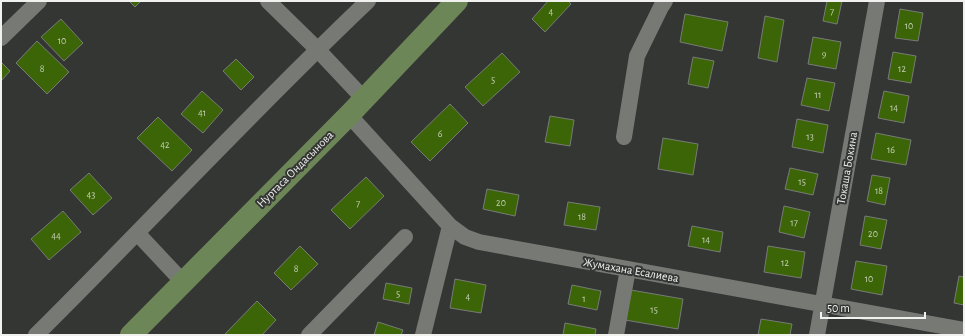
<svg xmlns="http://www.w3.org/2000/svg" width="965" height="336" font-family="'Alegreya Sans',sans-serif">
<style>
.building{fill:#3c6508;stroke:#787b77}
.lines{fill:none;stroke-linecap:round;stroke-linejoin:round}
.minor{stroke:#777975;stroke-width:16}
.primary{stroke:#6d8658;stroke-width:22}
.labels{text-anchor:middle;stroke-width:4;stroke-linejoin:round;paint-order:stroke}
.number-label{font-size:10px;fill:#c4cfb6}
.street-label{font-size:12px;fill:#f1f2f0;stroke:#343633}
</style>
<rect width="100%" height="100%" fill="#343633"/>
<path class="building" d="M129,1H141L135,7Z
M548,1H568L571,4L545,32L532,19Z
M827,1H842L837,24L823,21Z
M900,9L923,13L918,41L895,38Z
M685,14L728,22L722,51L680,42Z
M765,16L784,20L777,62L758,58Z
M61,19L83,43L64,61L41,37Z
M813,37L841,42L836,69L808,64Z
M37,41L69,72L47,94L16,63Z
M893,52L916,56L911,83L888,79Z
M502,53L520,72L483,106L465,87Z
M693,57L714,61L708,88L688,84Z
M236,59L254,77L241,90L223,71Z
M2,63L10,71L1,81V63Z
M807,78L835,83L829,111L801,105Z
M202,91L223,110L203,133L181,114Z
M884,91L909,96L904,123L878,118Z
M450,104L468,123L430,161L411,142Z
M550,116L574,120L570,146L545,142Z
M158,117L192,150L172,171L137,138Z
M797,119L828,125L823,153L792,147Z
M876,133L911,140L906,165L871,159Z
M663,138L698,144L693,175L658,169Z
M790,168L818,174L813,195L785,189Z
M89,173L112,198L93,215L70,190Z
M872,175L890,178L885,205L867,201Z
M366,177L384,196L350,229L331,210Z
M487,189L519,195L515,216L483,209Z
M568,202L600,207L596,230L564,225Z
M784,206L810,212L804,238L779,232Z
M63,211L81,232L49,260L31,239Z
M865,216L887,220L881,249L860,245Z
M692,226L723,232L720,252L688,246Z
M300,246L318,264L291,290L274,273Z
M768,246L805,252L801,278L764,272Z
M856,261L887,266L882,295L851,289Z
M959,276L964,277V305L954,303Z
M455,279L486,285L481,313L450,308Z
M386,283L412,288L409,304L383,299Z
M572,285L601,291L597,310L568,304Z
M631,290L683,299L678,329L625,320Z
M257,301L276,320L262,335H224Z
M761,319L792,324L790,335H758Z
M378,322L403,330L401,335H374Z
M565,323L596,329L595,335H563Z"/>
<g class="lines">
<path class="minor" d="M268,1L317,49L364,99
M1,38L39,1
M349,115L450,226L465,237L479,242L964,330
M624,137L637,56L661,7L665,1
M138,234L183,282
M36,335C148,224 254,109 368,1
M309,335L405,237
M423,335L450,226
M616,335L628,269
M817,335L877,1"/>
<path class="primary" d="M131,335L349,115L457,1"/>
</g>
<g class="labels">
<g class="number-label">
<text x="551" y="15">4</text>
<text x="832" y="15">7</text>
<text x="909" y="29">10</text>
<text x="62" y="44">10</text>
<text x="824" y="57">9</text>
<text x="42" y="72">8</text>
<text x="902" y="72">12</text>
<text x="493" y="83">5</text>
<text x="818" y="98">11</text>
<text x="894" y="111">14</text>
<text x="202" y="116">41</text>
<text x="440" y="137">6</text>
<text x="810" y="140">13</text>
<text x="165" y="148">42</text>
<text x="891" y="153">16</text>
<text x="802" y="185">15</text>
<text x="879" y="194">18</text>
<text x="91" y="198">43</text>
<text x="501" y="206">20</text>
<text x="358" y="207">7</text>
<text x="582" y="220">18</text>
<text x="794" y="226">17</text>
<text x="873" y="237">20</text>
<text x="56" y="239">44</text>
<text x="706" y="243">14</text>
<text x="785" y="266">12</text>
<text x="296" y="272">8</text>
<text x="869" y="282">10</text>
<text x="398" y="297">5</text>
<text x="468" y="300">4</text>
<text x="584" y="302">1</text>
<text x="654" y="313">15</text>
</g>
<g class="street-label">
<text transform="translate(847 168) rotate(-80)" y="4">Токаша Бокина</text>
<text transform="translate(295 169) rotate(-45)" y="4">Нуртаса Ондасынова</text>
<text transform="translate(631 270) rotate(10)" y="4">Жумахана Есалиева</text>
</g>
</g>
<rect width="965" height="336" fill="none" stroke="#f1f2f0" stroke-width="4"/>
<path d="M821 312v6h104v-6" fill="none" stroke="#f1f2f0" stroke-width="2"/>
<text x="827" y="312" font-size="12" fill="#f1f2f0" stroke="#343633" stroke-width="3" paint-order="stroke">50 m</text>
</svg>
